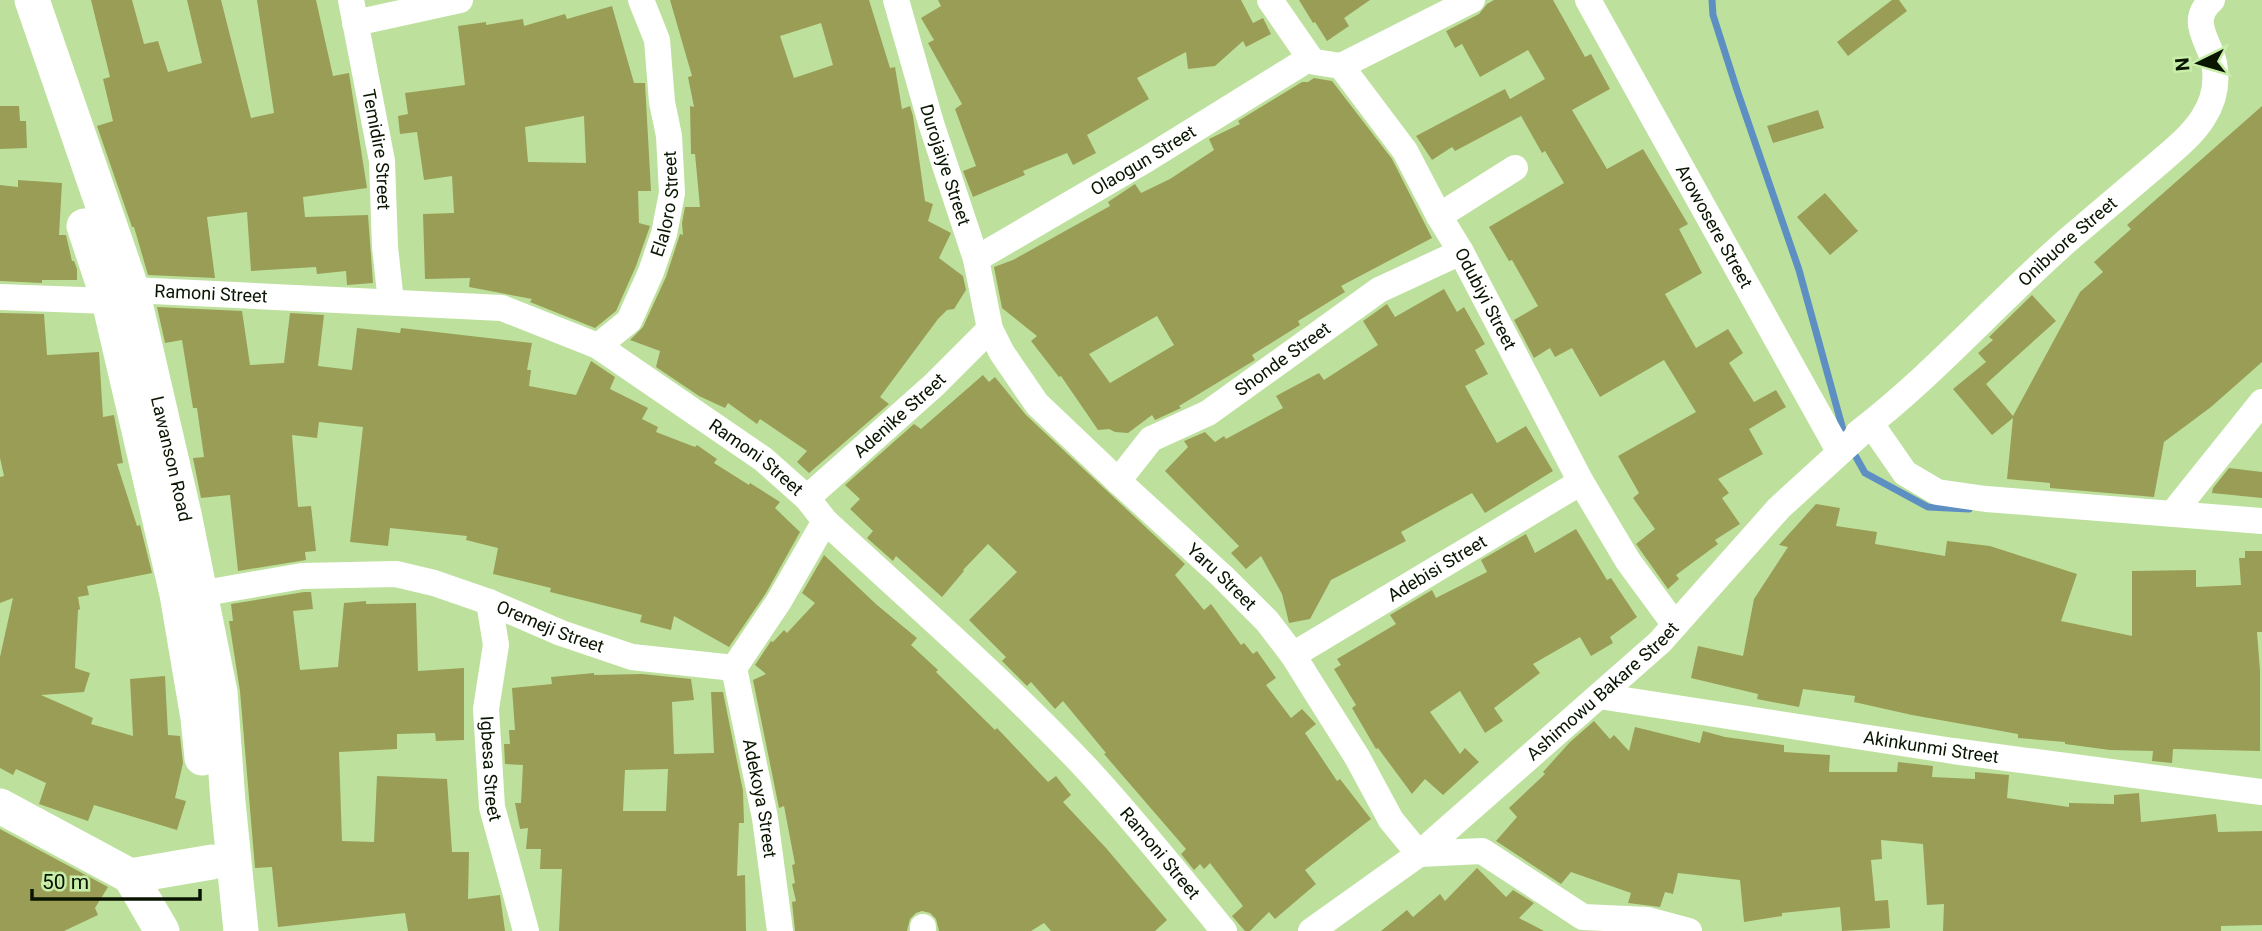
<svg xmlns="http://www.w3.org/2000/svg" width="2262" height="931" font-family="Roboto,sans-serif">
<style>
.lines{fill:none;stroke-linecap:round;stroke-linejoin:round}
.stream{stroke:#5e8fc3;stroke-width:7}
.building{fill:#9a9d55;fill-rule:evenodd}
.minor{stroke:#fff;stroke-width:26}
.major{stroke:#fff;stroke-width:35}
.labels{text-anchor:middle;stroke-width:7;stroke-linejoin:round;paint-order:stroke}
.street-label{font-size:18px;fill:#091500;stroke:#c9eeaa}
</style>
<rect width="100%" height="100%" fill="#bde19d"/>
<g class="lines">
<path class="stream" d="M1712,0L1713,15L1737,90L1799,270L1845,437
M1851,448L1865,473L1928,507L1969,509"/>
</g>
<path class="building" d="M91,0H132L144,44L158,41L168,72L202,63L187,0H221L251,118L274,113L257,0H316L333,76L349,73L367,188L303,197L305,217L368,215L373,283L347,285L346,271L317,274L316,267L251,271L247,212L207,217L215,278L148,275L134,227H132L97,126L113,121L103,79L110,77Z
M670,0H869L890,68L895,67L902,109L910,106L913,116L925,201L933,204L928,221L951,233L939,258L963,276L966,290L954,309L947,310L938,319L880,397L889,404L809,473L797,462L807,451L760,419L757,424L728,403L725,408L699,396L656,367L660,351L630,340L643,327L666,277L680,234L683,235L682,223L685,207H700L695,154H691L690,106L694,107L688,77L692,76ZM821,23L833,65L794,78L780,36Z
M938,0H1241L1253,23L1263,18L1271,34L1246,47L1243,41L1215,66L1188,69L1186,52L1137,78L1149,99L1087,135L1096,153L1073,165L1067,153L1023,171L1025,175L973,197L963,171L976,166L955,109L962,104L928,43L934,40L921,18L941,6Z
M1299,0H1370L1344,18L1349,26L1327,41L1315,22L1313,23Z
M1494,0H1553L1585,57L1591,54L1610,89L1572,110L1607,169L1643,149L1688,224L1679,229L1702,273L1665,294L1696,348L1728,329L1743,353L1729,363L1754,402L1776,390L1786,407L1749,429L1763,454L1718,479L1729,493L1722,498L1740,524L1715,540L1718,544L1676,575L1679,579L1668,589L1636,544L1655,529L1633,498L1639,493L1618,456L1696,412L1664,360L1600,397L1572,348L1555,357L1550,348L1534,358L1514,320L1538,306L1512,260L1509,261L1489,227L1564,183L1545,151L1542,153L1521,116L1455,151L1452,147L1432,160L1416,136L1505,89L1510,99L1545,79L1528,50L1480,77L1462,44L1455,48L1446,31L1479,14L1487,4Z
M1892,0H1899L1907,11L1848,56L1837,42Z
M612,6L634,83H645L651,191H638L639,223L650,226L636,266L616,311L595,328L530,302L532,299L469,287L470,278L425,279L423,214L454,213L452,176L424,180L417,132L400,134L398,116L408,114L405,93L465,85L458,26L486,22V25L523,19L524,26L565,14L567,19ZM584,116L586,163L528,162L525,127Z
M1314,78L1332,81L1392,159L1432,238L1341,286L1345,292L1298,321L1300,325L1252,355L1255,360L1179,406L1181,408L1155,420L1152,415L1128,433L1115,432L1109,429L1098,430L1061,376L1059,377L1031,341L1037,336L1002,308L994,267L1013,260L1110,206L1108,202L1135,184L1141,193L1170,179L1214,150L1209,139L1240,124L1238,121L1302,82H1308ZM1157,316L1174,345L1110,383L1089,354Z
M0,106H19L20,121H26L27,148L0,149Z
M2262,106V362L2211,407L2164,442L2154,497L2050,488V483L2007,479L2013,418L1992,435L1953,389L1986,362L1978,353L1993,340L1989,337L2032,295L2056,321L1986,384L2013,416L2080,292L2103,272L2094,262L2131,229L2127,225Z
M1818,110L1824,128L1773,143L1767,126Z
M18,180L62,183L59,235H66L72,261H74L77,269V280H42V283L0,281V185L18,187Z
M1825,193L1858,231L1830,255L1797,217Z
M1444,289L1457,312L1464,307L1485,344L1475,350L1488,374L1465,386L1497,443L1526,426L1553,471L1485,513L1472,493L1401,532L1406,541L1331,580L1310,619L1289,623L1282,594L1261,556L1246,569L1231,553L1239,546L1165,471L1188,447L1184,441L1205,432L1215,442L1224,436L1226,439L1283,408L1276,396L1319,373L1324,380L1378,345L1363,321L1387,304L1395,317Z
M157,307L242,311L250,365L284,363L290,313L324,315L318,366L352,370L357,328L400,333L401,328L532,343L527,370H531L529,386L576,395L591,361L615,377L610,389L648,408L642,419L658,427L656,432L695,447L697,445L717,459L714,463L749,485L750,483L780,502L775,508L800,532L766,593L729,647L674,616L671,630L640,622L642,615L550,592L551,588L493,574L498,548L466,540L467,536L390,528L388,546L350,542L363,427L319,422L317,438L292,435L298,507L311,506L316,551L305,552L306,560L238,571L230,495L201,498L193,458L204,457L197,408H193L182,340L165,343Z
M0,313L44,314L47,355L99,352L103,417L114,415L123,463L117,464L137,526L140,525L152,573L87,586L89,595L78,597L80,609L78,610L75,668L90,673L84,692L41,695L93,718L91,724L133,736L130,679L165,676L168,735L180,736L183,763L175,798L186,801L177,830L94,805L88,821L39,804L46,783L16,769L13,775L0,768V657L13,598L0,603V477L4,476L0,458Z
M983,375L989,382L995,377L1026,415L1185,564L1175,575L1204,610L1211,604L1241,645L1244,643L1253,654L1257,651L1276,678L1266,685L1291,718L1302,709L1316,724L1305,733L1337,781L1340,779L1371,819L1305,870L1316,884L1275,919L1269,912L1250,931H1245L1232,916L1243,906L1210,863L1204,869L1200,864L1194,870L1181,854L1186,849L1104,754L1106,753L1063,701L1055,709L1031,682L1027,686L1002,661L1006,657L969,620L1017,572L988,544L963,570L964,571L942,597L896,556L893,561L867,538L873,531L850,509L860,499L845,485L914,424L921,429Z
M2229,468L2262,472V498L2212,493L2213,488Z
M1816,504L1840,508L1836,526L1877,532L1875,544L1945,556L1947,541L1990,546L2077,574L2061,621L2132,636V571L2196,570V587L2241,585L2239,558H2245V551H2262V632H2257L2260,671V751L2173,749L2172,763L2152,761L2153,751L2110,750L2065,744V742L2018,738V734L1912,715L1854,702L1855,696L1803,689L1799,707L1757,699L1758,694L1691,678L1698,646L1743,656L1754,599L1788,547L1779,545Z
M1576,529L1607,580L1611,578L1637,617L1610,637L1613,643L1591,656L1580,637L1533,664L1540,673L1494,708L1503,721L1485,733L1460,691L1430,712L1460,754L1465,748L1479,762L1443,795L1425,779L1412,794L1378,748L1376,749L1352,708L1356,705L1334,669L1341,665L1337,659L1396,624L1390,615L1432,590L1436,598L1487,572L1481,560L1526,534L1535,553Z
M824,555L877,605L917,638L911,645L938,670L936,672L995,730L997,728L1048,782L1056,776L1071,795L1063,802L1106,848L1167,920L1155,931H1051L1044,923L1031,931H939L936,919L930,913L922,911L916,913L910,919L907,931H795L792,902L796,901L792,884L795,883L792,865L795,864L784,806L779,808L753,680L766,674L755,665L771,641L773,642L784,630L787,633L815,603L802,593Z
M304,592H311L313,609L293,611L300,670L338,667L344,603L366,601V604L416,603L418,671L464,668V740L436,741L435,733L397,734V749L339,752L342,841L374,842L377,776L447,779L452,852H469L468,899L500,895L505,931H408L405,913L278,927L272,867L255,868L240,691L229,621H233L231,604Z
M594,673V675L642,674L691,679L694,700L672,702L674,754L714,753L711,692H723L743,791L744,823H739L737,876L745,875L746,931H559L562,869H540L541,849H526L528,828L520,829L515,803H521L523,765L505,764L504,744H510L509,730H515L512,688L552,684L551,677ZM668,769L666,811H623L625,770Z
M1594,721L1610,739L1614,735L1629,751L1635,727L1700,743L1703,731L1725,737L1784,745V752L1830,755L1829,772H1897L1898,762L1933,766L1932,777L1975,779V772L2009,775L2007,798L2069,807V803L2114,804V795L2139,793L2141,822L2216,814L2218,832L2262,831V925L2221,926V931H1943L1944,904L1927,905L1923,844L1881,840L1882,859L1871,860L1875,901L1888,900L1890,928L1842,931L1840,907L1782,913V916L1744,922L1740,880L1678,873L1673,894L1665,892L1660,907L1628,903L1631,893L1571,872L1561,884L1496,841L1517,817L1509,808L1545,774L1543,772L1570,742Z
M0,829L108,887L95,908L98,915L64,931H0Z
M1477,868L1506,897L1513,890L1534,903L1519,918L1544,931H1381L1407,910L1413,917L1440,894L1445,901Z"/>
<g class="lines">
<g class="minor">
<path id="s1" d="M351,0L382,161L385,247L391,302"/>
<path id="s2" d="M896,0L931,123L976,259L990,329L1002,353L1037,404L1118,481L1223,577L1267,621L1293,655L1311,684L1357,757L1391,820L1419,854L1482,851L1583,917L1648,920L1689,931"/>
<path id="s3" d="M1270,0L1310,58L1315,62L1341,66L1405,151L1439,216L1461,252L1581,482L1628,561L1675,625"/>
<path id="s4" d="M1588,0L1839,451"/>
<path d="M355,23L460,0"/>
<path d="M1341,66L1472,0"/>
<path d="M1439,216L1515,168"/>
<path id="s5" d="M976,259L1147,159L1310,58"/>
<path id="s6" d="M132,290L502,308L598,346L763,459L807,498L825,521C913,602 1005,682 1087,769C1135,821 1179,876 1224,931"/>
<path d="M0,297L109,301"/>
<path id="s7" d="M598,346L629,321L651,272L664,234L672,193L669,136L662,102L657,40L641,0"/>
<path id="s8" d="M1858,433C1934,375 1997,302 2069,239C2097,215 2126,191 2154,167C2170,153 2191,137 2203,118C2214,101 2218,83 2214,63C2209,40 2188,21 2212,0"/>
<path id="s9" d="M1118,481L1151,439L1208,413L1379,290L1461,252"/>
<path id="s10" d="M807,498L934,385L990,329"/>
<path d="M2173,513L2262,402"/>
<path id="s11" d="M199,594L302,576L396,574L434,583L489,602L561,633L632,657L734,668L779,601L825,521"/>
<path id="s12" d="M489,602L496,645L486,709L492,807L526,931"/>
<path id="s13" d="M1293,655L1581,482"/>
<path id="s14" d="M734,668L765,818L780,931"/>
<path id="s15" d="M1599,696L1953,751L2262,792"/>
<path d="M923,927V931"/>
<path id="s16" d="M1311,931L1419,854L1660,642L1779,508L1871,424L1905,473L1937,492L1986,499L2262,521"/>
</g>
<g class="major">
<path id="s17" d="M32,0L132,290L184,514L220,692L228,802L241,931"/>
<path d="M84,226L109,301L177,594L198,718L202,758"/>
<path d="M0,806L130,876L212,862"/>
<path d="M130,876L162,931"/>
</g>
</g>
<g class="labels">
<g class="street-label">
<text dy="6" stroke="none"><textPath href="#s1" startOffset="152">Temidire Street</textPath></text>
<text dy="6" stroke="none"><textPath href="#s5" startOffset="194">Olaogun Street</textPath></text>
<text dy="6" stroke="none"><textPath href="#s2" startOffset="172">Durojaiye Street</textPath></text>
<text dy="6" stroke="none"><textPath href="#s7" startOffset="164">Elaloro Street</textPath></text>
<text dy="6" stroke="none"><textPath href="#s4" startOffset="259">Arowosere Street</textPath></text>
<text dy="6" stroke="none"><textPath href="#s8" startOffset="284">Onibuore Street</textPath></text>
<text dy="6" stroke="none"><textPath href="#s6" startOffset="79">Ramoni Street</textPath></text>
<text dy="6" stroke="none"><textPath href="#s3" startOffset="378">Odubiyi Street</textPath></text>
<text dy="6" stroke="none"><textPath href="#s9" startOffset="208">Shonde Street</textPath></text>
<text dy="6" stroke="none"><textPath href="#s10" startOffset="124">Adenike Street</textPath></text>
<text dy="6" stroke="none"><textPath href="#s17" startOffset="480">Lawanson Road</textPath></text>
<text dy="6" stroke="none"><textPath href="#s6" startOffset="667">Ramoni Street</textPath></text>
<text dy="6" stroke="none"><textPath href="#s13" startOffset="168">Adebisi Street</textPath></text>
<text dy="6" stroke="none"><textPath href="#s2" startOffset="684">Yaru Street</textPath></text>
<text dy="6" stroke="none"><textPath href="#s11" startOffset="362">Oremeji Street</textPath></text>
<text dy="6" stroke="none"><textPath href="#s16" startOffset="378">Ashimowu Bakare Street</textPath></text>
<text dy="6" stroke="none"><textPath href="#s15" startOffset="336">Akinkunmi Street</textPath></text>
<text dy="6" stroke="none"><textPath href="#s12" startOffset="168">Igbesa Street</textPath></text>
<text dy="6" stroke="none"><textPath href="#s14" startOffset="133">Adekoya Street</textPath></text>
<text dy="6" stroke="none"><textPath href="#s6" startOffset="1234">Ramoni Street</textPath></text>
</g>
</g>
<g transform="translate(2199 63) rotate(265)" stroke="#c9eeaa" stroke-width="5" paint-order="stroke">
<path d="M0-5L12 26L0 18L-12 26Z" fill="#091500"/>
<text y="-10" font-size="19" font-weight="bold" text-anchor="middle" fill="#091500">N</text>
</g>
<path d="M32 889v10h168v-10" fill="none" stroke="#091500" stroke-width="3.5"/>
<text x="42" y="889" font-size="21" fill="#091500" stroke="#c9eeaa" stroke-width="5" paint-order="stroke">50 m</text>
</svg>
